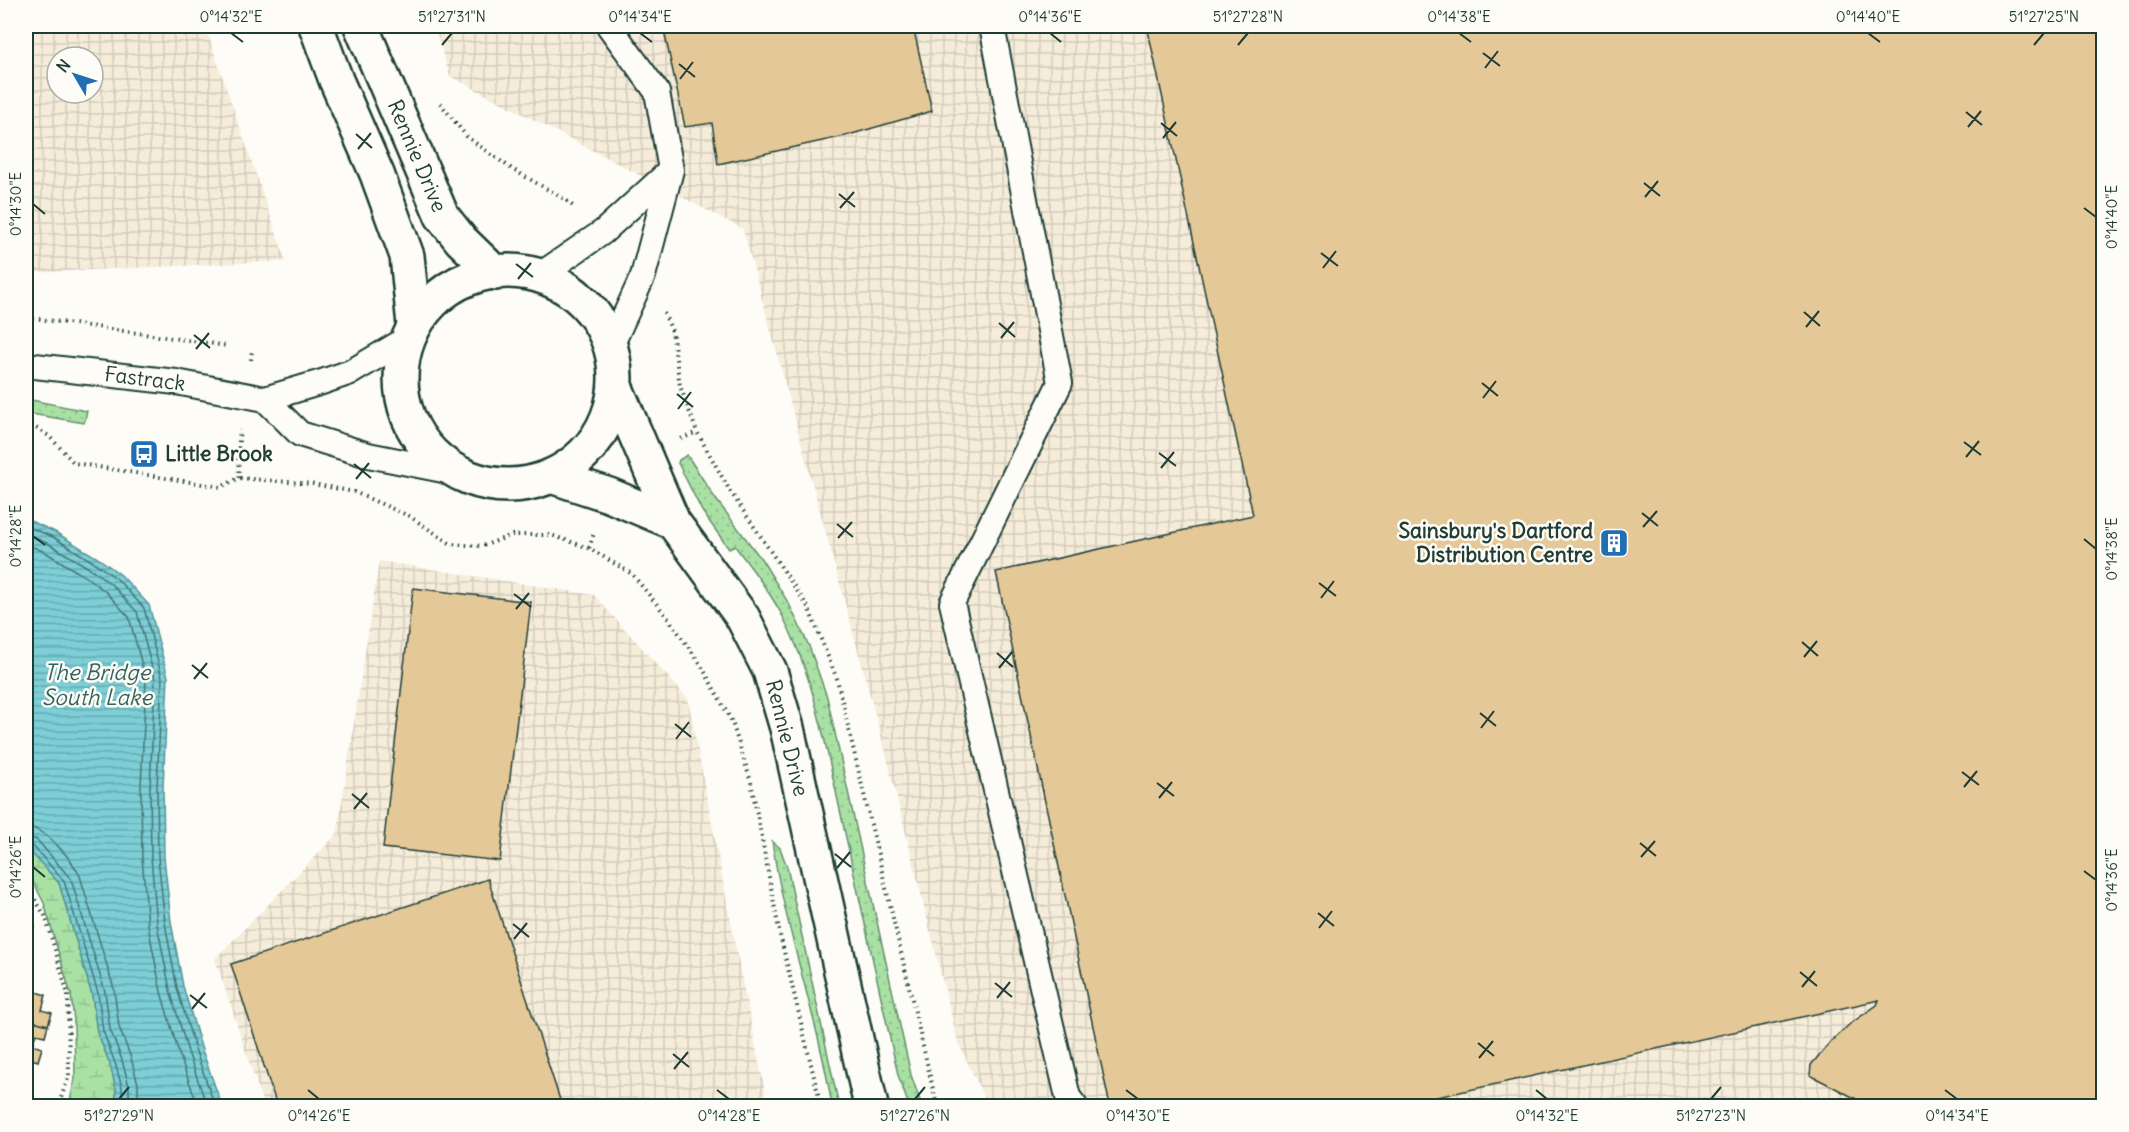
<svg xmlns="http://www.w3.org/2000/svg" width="2129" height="1132" font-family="Delius,sans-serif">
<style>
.industrial{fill:url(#industrial-grid);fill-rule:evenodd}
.grass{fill:url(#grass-dots);stroke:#648f6c;stroke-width:1.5}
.wetland{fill:url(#wetland-marsh);stroke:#648f6c;stroke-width:1.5}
.water{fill:url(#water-rules);stroke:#579495;stroke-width:1.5}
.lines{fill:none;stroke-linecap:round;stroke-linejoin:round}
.shore{stroke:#457775;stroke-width:1.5}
.building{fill:#e4c898;stroke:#1f3d34;stroke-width:1.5}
.service-casing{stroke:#1f3d34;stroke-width:28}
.tertiary-casing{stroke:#1f3d34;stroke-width:38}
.path{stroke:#1f3d34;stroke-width:4;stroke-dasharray:1.5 4.5;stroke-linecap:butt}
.service{stroke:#fdfcf7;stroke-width:24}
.tertiary{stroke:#fdfcf7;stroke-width:33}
.ticks{fill:none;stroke:#1f3d34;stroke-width:2}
.labels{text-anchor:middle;stroke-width:5;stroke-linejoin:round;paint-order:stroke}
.street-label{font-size:21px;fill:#1f3d34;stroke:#fdfcf7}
.poi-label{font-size:21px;font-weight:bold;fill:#1f3d34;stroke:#fdfcf7;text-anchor:start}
.water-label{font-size:22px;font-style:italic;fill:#36615c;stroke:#fdfcf7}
.neatline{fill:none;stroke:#1f3d34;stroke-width:2}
.ticks-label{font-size:15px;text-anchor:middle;fill:#1f3d34}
</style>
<defs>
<pattern id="industrial-grid" width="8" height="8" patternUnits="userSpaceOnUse" patternTransform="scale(1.5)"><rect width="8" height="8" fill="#f6ecda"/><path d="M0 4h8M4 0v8" fill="none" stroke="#d2cbbc"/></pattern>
<pattern id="grass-dots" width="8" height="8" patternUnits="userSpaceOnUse" patternTransform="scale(1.5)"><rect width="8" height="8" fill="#a9e1a5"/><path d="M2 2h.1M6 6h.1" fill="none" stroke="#91c28f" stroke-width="1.8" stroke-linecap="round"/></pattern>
<pattern id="wetland-marsh" width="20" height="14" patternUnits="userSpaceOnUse" patternTransform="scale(1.5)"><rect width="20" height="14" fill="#a9e1a5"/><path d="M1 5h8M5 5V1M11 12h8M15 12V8" fill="none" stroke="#91c28f"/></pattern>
<pattern id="water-rules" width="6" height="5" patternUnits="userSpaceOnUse" patternTransform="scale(1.5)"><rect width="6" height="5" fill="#7dced6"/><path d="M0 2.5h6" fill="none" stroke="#66a8ae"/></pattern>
</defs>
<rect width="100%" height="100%" fill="#fdfcf7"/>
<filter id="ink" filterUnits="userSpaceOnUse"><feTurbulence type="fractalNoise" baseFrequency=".0167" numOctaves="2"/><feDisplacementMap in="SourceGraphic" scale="12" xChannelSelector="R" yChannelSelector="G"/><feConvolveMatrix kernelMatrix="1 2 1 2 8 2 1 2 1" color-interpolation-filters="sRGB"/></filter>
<g filter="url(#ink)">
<path class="industrial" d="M26,26H205L286,261L26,273ZM57,57H93V93H57Z
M434,26H2103V1106H988L958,1042L885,750L743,229L450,76Z
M379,561L594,595L688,699L742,980L768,1106H264L215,959L337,834Z"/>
<path class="grass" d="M26,399L87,411L84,423L26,413Z
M687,455L715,498L762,560L789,604L809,646L827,697L911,1075L922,1106H909L898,1075L828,755C817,706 805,659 782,615C769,590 751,568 735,546L729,549L702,511L678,463L679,460Z
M772,841L780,848L787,867L839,1106H832C818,1017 785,931 772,841Z"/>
<path class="wetland" d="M26,847L59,883L92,995L97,1032L110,1064L116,1089V1106H69L75,1078L74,1021L71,995L44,903L26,868Z"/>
<path class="water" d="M26,519L55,532L101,560L121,575L149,605L168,677L163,787L164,857L171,922L183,986L201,1047L222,1106H116V1089L110,1064L97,1032L92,995L59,883L26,847Z"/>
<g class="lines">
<path class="shore" d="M26,526L53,537L98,565L117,579L144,608L162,678L157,787L158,857L165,923L177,988L195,1049L215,1106
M26,534L49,544L94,571L112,585L137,612L155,679L150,787L151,857L157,924L170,990L188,1052L207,1106
M26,544L45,552L89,579L106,592L129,617L146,680L141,787L142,857L148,925L161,992L179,1054L198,1106
M26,827C44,827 72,859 80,876L114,989L119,1027L131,1058L138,1084V1106
M26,836L37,840L71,879L105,992L110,1029L122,1060L129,1086V1106
M26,843L32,845L64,881L98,993L103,1031L115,1063L122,1087V1106"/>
</g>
<path class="building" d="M663,26H913L932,111L845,136L718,164L712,123L685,127Z
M1147,26H2104V1103L2066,1106H1879L1866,1104L1810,1075L1811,1065L1831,1041L1850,1024L1877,1005L1879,1000L1396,1106H1169L1168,1104L1157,1106H1110L996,572L1253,515Z
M413,588L531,602L500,861L383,848Z
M488,879L562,1106H277L231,964Z
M30,915L35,926L26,930V917Z
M26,989L46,995L42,1010L52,1013L48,1025L26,1019Z
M26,1019L48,1025L45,1036L36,1034L32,1045L26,1043Z
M26,1043L42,1048L38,1061L28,1058L26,1069Z"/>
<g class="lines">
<g class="service-casing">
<path id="service" d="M609,26L657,92L671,170L643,276L611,346
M992,26L1060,383L952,603L1068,1097L1075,1106
M540,275L603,232L671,170
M26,365L176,382L265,399L322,382L351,372L405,340
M265,399L300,434L368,455L458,473"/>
</g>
<g class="tertiary-casing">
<path id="tertiary" d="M316,26L336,80L377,174L407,256L414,325
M361,26L442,216L461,240L495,273
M401 378a107 107 0 1 1 214 0a107 107 0 1 1-214 0Z
M615,386L673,522
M551,476L609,495L673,522L743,618L770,671L787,728L871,1106"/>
</g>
<path class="path" d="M440,103L467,137L512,169L566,200L575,208
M664,313L672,331L680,386L697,432L730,491L808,607L837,679L937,1106
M33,318L228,346
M251,360L252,349
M26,422L49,436L74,463L221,487L239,478L313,484L354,492L409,516L451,544L483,546L512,535H551L589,548L632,574L668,618L701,665L732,722L751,782L780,935L821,1106
M681,439L697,432
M239,478L238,453L240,430
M589,548L594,533
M26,884L45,916L68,994L69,1076L58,1106"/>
<use href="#service" class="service"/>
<use href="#tertiary" class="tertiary"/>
</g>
</g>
<path class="ticks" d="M231,33L243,42M640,33L652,42M1050,33L1061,42M1459,33L1471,42M1868,33L1880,42M442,45L452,33M1238,45L1248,33M2034,45L2044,33M1483,53L1500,66M679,64L695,77M1485,68L1498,51M680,79L693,62M1966,112L1982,125M1161,123L1177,136M1968,127L1981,111M356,134L372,148M1163,138L1176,122M358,149L371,133M1644,183L1660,196M839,194L855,207M1645,197L1658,181M33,204L45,214M840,208L854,192M2084,208L2096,217M1321,253L1338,266M516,264L533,277M1323,268L1336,251M518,279L531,263M1804,312L1820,326M999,323L1015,337M1806,327L1819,311M194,335L210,348M1001,338L1014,322M196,349L209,333M1482,383L1498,396M677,394L693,407M1483,398L1496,381M678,409L691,392M1964,442L1981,455M1159,453L1176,466M1966,457L1979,441M354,464L371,478M1161,468L1174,452M356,479L369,463M1642,513L1658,526M837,524L853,537M1643,527L1657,511M33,536L45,545M838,538L852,522M2084,539L2096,549M1319,583L1336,596M514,594L531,607M1321,598L1334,581M516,609L529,593M1802,642L1818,656M997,653L1013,667M1804,657L1817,641M192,665L208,678M999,668L1012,652M194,679L207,663M1480,713L1496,726M675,724L691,737M1481,728L1494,711M676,739L689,722M1962,772L1979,785M1157,783L1174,796M1964,787L1977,771M352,794L369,808M1159,798L1172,782M354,809L367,793M1640,843L1656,856M835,854L851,867M1641,857L1655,841M33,867L45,877M837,868L850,852M2084,871L2096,880M1318,913L1334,926M513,924L529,937M1319,928L1332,911M514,939L527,923M1800,972L1817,986M995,983L1012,997M1802,987L1815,971M190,995L207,1008M997,998L1010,982M192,1009L205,993M1478,1043L1494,1056M673,1054L689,1067M1479,1058L1493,1041M674,1069L688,1052M308,1090L319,1099M717,1090L729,1099M1126,1090L1138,1099M1536,1090L1547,1099M1945,1090L1957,1099M119,1099L129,1087M915,1099L925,1087M1711,1099L1721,1087"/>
<defs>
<g id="bus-square" transform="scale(1.5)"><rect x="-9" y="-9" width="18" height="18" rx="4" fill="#1f6fb2" stroke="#fdfcf7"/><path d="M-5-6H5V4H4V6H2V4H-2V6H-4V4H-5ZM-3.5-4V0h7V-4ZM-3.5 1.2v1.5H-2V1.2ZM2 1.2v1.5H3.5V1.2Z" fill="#fff"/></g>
<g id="building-square" transform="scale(1.5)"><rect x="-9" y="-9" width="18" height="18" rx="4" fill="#1f6fb2" stroke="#fdfcf7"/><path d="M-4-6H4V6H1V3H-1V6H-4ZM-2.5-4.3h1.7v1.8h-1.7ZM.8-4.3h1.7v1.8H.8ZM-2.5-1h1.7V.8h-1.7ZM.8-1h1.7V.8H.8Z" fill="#fff"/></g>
</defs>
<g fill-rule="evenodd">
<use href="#bus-square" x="144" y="454"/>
<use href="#building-square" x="1614" y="543"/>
</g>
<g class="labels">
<g class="street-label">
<text transform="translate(417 156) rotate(67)" y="7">Rennie Drive</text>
<text transform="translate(145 379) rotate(7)" y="7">Fastrack</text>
<text transform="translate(787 738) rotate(76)" y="7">Rennie Drive</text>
</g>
<g class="poi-label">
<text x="165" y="461">Little Brook</text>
<text x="1593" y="538" text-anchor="end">Sainsbury's Dartford<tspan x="1593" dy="24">Distribution Centre</tspan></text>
</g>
<g class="water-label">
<text x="97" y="680">The Bridge<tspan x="97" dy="25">South Lake</tspan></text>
</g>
</g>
<rect width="2129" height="1132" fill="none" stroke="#fdfcf7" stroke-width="66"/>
<g transform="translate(75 75) rotate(309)"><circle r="28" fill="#fdfcf7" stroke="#a4b0a9" stroke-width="1.5"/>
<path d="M0-4.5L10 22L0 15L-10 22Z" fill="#1f6fb2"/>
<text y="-9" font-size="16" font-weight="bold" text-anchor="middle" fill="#1f3d34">N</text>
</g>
<rect x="33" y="33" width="2063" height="1066" class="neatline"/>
<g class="ticks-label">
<text x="231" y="22">0°14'32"E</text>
<text x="452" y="22">51°27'31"N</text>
<text x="640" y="22">0°14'34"E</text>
<text x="1050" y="22">0°14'36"E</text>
<text x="1248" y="22">51°27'28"N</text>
<text x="1459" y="22">0°14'38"E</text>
<text x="1868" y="22">0°14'40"E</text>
<text x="2044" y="22">51°27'25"N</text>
<text transform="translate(16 204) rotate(-90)" y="5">0°14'30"E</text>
<text transform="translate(2112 217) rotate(-90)" y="5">0°14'40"E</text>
<text transform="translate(16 536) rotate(-90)" y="5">0°14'28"E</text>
<text transform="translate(2112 549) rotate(-90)" y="5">0°14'38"E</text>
<text transform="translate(16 867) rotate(-90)" y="5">0°14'26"E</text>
<text transform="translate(2112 880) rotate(-90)" y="5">0°14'36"E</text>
<text x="119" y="1121">51°27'29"N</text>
<text x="319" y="1121">0°14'26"E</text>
<text x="729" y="1121">0°14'28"E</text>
<text x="915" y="1121">51°27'26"N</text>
<text x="1138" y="1121">0°14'30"E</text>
<text x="1547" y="1121">0°14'32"E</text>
<text x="1711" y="1121">51°27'23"N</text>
<text x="1957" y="1121">0°14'34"E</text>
</g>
</svg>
